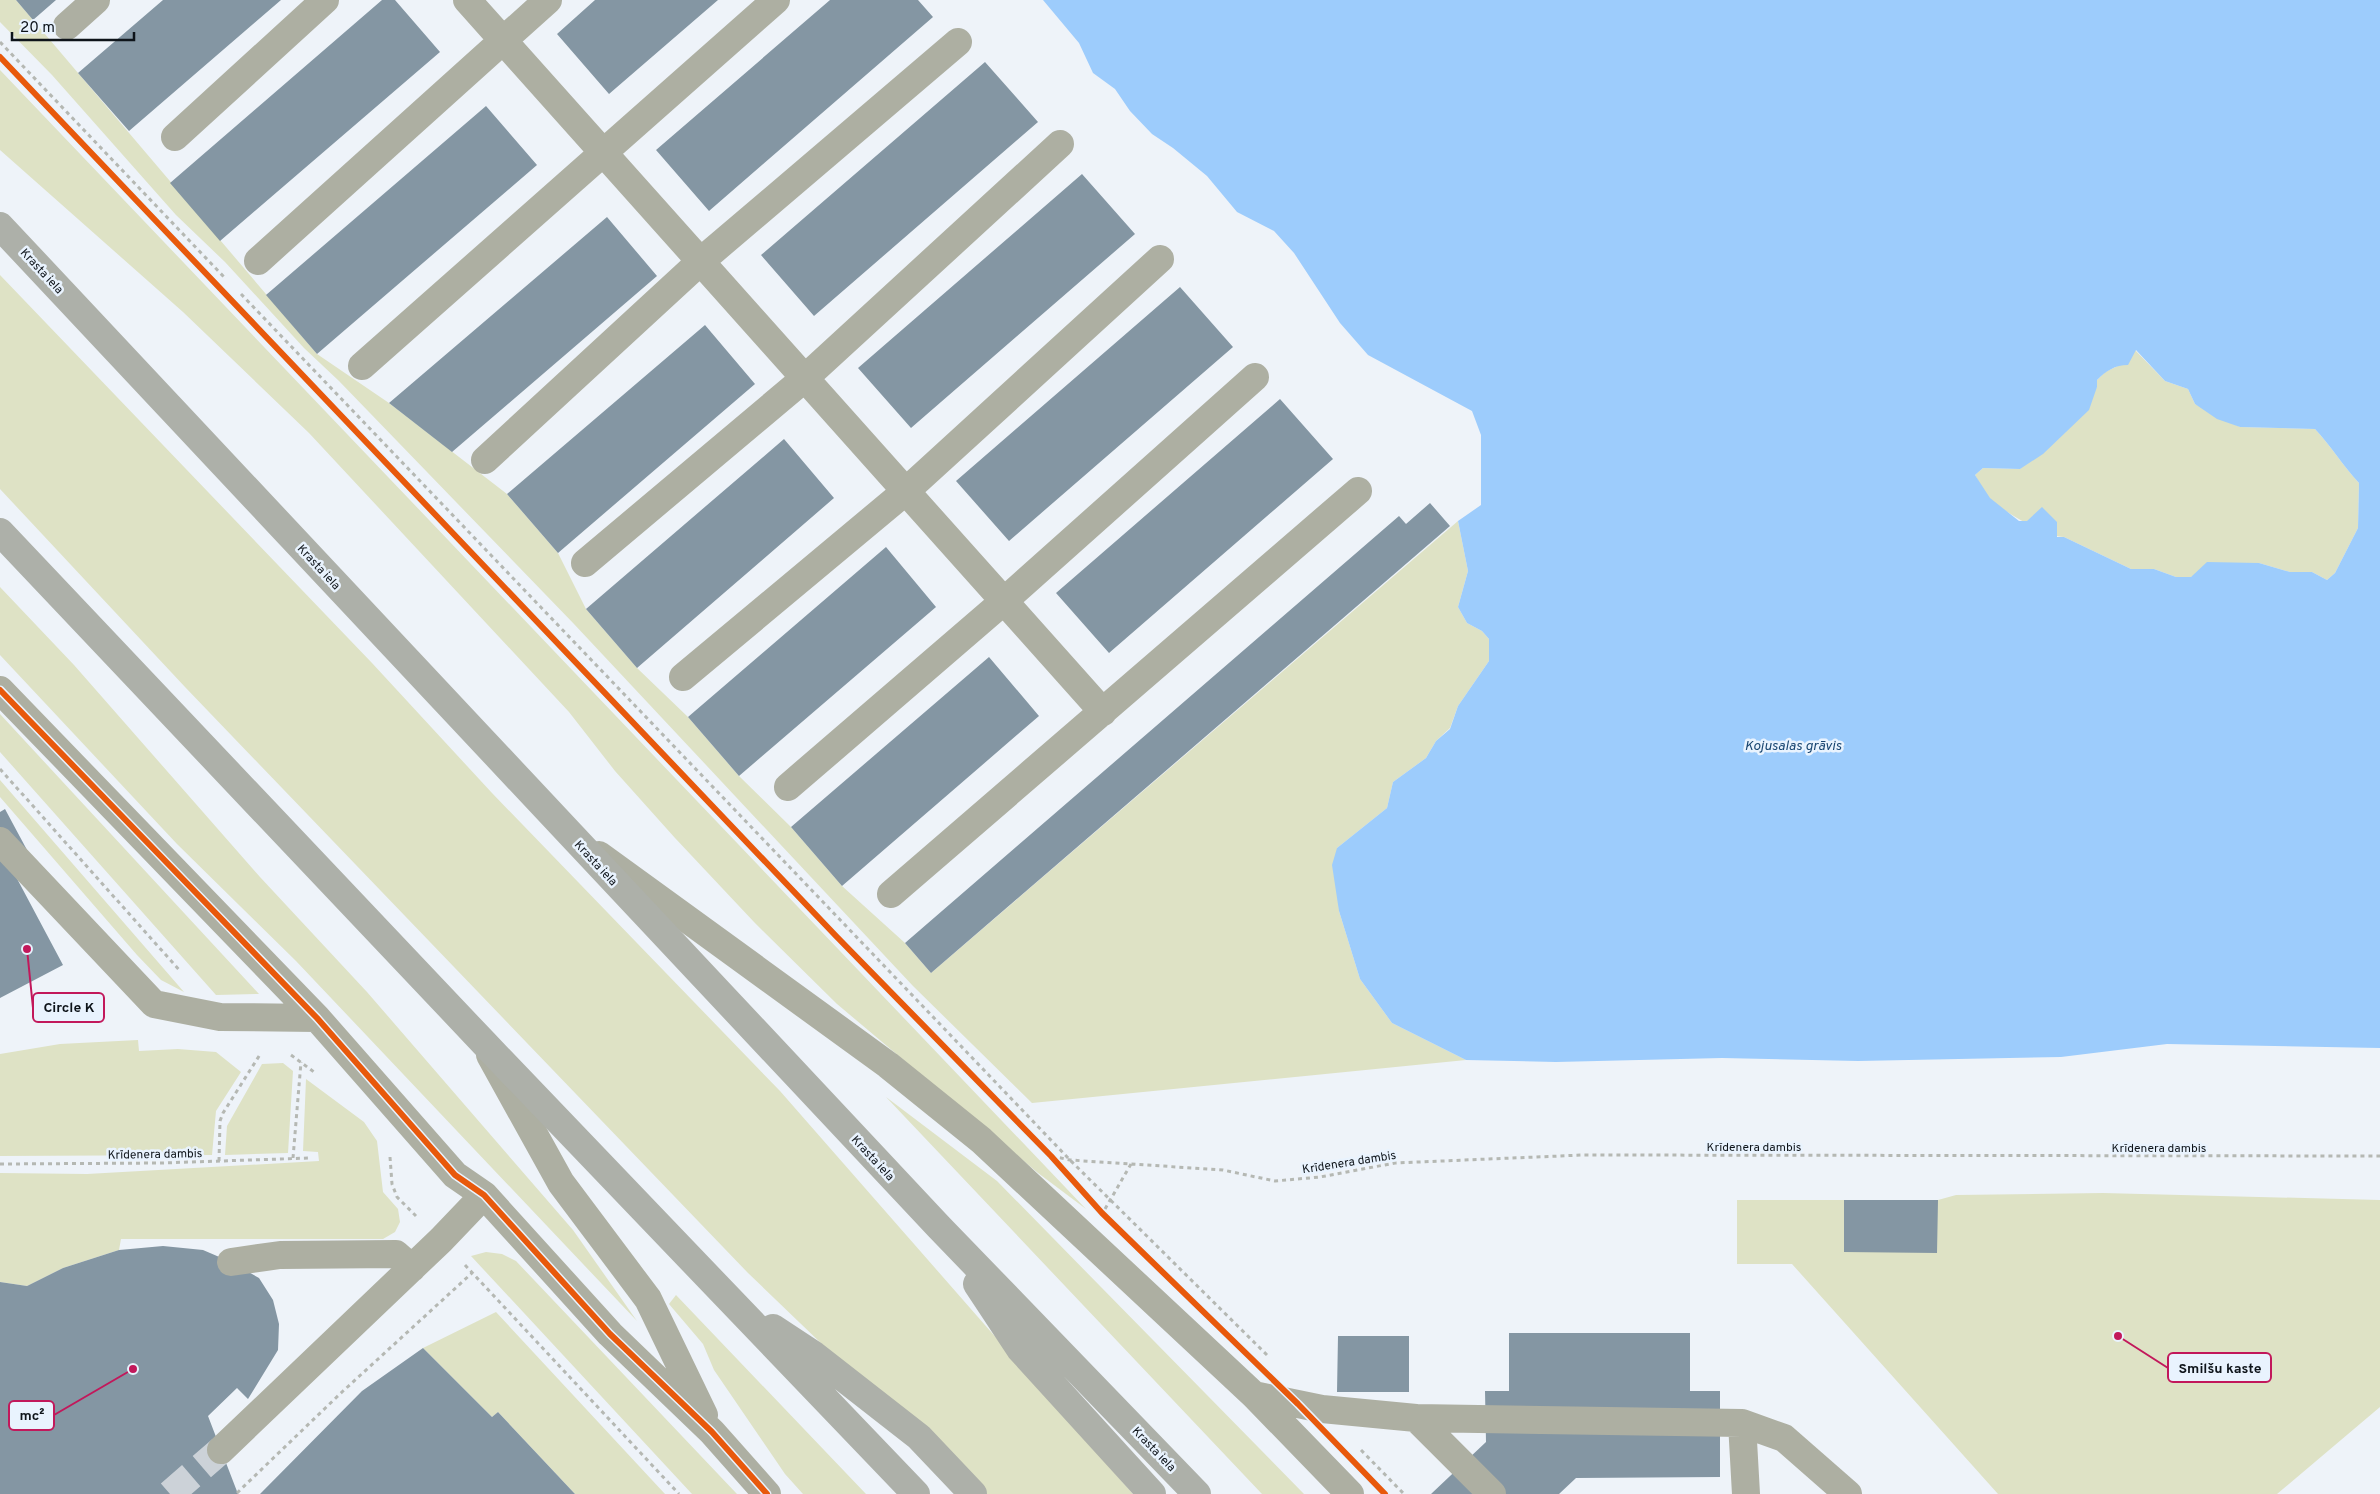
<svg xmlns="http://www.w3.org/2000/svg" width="2380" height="1494" font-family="Overpass,sans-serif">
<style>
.green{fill:#dee2c5}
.water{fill:#9dccfc;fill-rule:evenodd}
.building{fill:#8496a3}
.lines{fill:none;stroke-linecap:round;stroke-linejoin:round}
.minor-tunnel{stroke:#ccd2d8;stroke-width:28;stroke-dasharray:28 14;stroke-linecap:butt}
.path{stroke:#b5b8b3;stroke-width:3;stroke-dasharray:4 4;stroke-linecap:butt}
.minor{stroke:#adafa2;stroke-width:28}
.highway{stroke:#adb0a9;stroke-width:28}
.cycleway-casing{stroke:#e9f3fe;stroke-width:9}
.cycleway{stroke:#e8590c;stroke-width:6}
.labels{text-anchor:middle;stroke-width:5;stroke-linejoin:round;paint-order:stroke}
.street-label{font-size:12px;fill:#0e141a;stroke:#e9f3fe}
.water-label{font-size:14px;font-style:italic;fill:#194671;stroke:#e9f3fe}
.leader{fill:none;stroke:#c2185b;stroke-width:2}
.callout-dot{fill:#c2185b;stroke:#e9f3fe;stroke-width:2}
.callout{fill:#e9f3fe;stroke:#c2185b;stroke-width:2}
.callout-label{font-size:14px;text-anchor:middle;font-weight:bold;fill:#0e141a}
</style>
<rect width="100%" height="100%" fill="#eef3f9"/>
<path class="green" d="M0,0H16L317,354L389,403L507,494L558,553L586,609L637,668L688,717L739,776L791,827L842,886L905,943L931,973L1458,521L1468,571L1458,607L1467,623L1482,631L1489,639V661L1458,706L1450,728L1436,741L1426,758L1393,782L1387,808L1337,848L1339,911L1360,979L1392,1023L1466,1060L1032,1103L913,986L574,624L339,381L304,348L225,262L176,215L52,75L0,22Z
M0,70L1086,1209L1038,1173L837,1004L754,922L675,838L615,771L569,712L309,433L183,312L0,150Z
M0,275L372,663L492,793L780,1091L1133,1494H978L748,1273L185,687L0,489Z
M2135,350L2165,381L2188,389L2195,404L2240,427L2315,429C2331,446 2343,466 2359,483L2358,528L2335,573L2327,580L2312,572H2290L2259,563L2191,577H2176L2154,569H2131L2064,537C2048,537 2001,511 1989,498C1984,492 1979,482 1975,475L1983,468L2020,469L2097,387V380L2105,372L2120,365Z
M0,587L74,665L260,877L367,992L573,1230L637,1321L296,961L177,844L0,655Z
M0,714L259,994L216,995L0,752Z
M0,780L184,992L161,980L137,955L0,797Z
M138,1040L139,1051L178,1049L216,1052L241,1072L216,1111L212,1155L0,1156V1054L60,1044Z
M283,1063L293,1071L288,1153L225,1155L227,1126L262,1064Z
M306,1079L364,1122L377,1141L383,1192L398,1209L400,1222L395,1232L383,1239H121L119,1250L63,1268L27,1286L0,1282V1173L87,1174L319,1161L318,1152L303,1151Z
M886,1097L997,1181L1304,1494H1262Z
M2103,1193L2380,1200V1407L2277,1494H1998L1792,1264H1737V1200H1938L1956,1195Z
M486,1252L502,1254L516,1261L737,1494H692L471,1256Z
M676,1295L866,1494H803L785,1474L714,1370L703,1344L669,1304Z
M496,1312L665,1494H575L498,1412L492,1417L423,1348Z"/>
<path class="water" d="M1043,0H2380V1048L2167,1044L2061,1057L1858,1061L1722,1058L1556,1062L1466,1060L1392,1023L1360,979L1339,911L1332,865L1337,848L1387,808L1393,782L1426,758L1436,741L1450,729L1458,706L1489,661V639L1482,631L1467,623L1458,607L1468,571L1458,521L1481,505V435L1472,411L1368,355L1340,323L1294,253L1274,231L1237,212L1207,176L1173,148L1152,134L1130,111L1115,89L1093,73L1079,43ZM2136,350L2165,381L2188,389L2195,404L2217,419L2240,427L2315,429C2331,446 2343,466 2359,483L2358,528L2335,573L2327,580L2312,572H2290L2259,563L2207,562L2191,577H2176L2154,569H2131L2064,537H2057V522L2042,507L2027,521H2019L1990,498L1975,475L1983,468L2020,469L2043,454L2089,410L2097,387V380C2106,371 2115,365 2128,365Z"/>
<path class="building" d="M16,0H56L33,20Z
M163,0H281L129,131L78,73Z
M382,0H395L440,52L220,241L170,183Z
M595,0H718L609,94L557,34Z
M830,0H918L933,17L709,211L656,150Z
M985,62L1038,122L814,316L761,255Z
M486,106L537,165L317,354L266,295Z
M1082,174L1135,234L911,428L858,368Z
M607,217L657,276L452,452L389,403Z
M1180,287L1233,347L1009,541L956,481Z
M705,325L755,384L558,553L507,494Z
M1280,399L1333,459L1109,653L1056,593Z
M784,439L834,498L637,668L586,609Z
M1430,503L1450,526L931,973L905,943L1399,516L1406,524Z
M886,547L936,607L739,776L688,717Z
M989,657L1039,716L842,886L791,827Z
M5,809L34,863L14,873L63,965L0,998V812Z
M1844,1200H1938L1937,1253L1844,1252Z
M163,1246L203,1250L231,1262L259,1278L273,1300L279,1324L278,1350L248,1399L237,1388L208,1416L238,1494H0V1282L27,1286L63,1268L119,1250Z
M1509,1333H1690V1391H1720V1477L1576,1478L1559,1494H1431L1486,1442L1485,1391H1509Z
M1338,1336H1409V1392H1337Z
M423,1348L492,1417L498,1412L575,1494H260L362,1391Z"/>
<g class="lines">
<path class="minor-tunnel" d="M170,1494L221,1450"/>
<path class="path" d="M0,42L224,277
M241,294L1070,1160L1269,1357
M0,769L181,972
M291,1055L314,1072
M1052,1156L1070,1160L1223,1170L1275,1181L1320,1177L1395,1163L1583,1155L2380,1156
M390,1157L392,1184L397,1197L416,1216
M293,1158L301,1062
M219,1161L220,1121L223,1113L261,1053
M0,1164L161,1163L310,1158
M1105,1209L1131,1164
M465,1265L679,1494
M1361,1450L1404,1494
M237,1493L342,1392L472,1273"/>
<path class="minor" d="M467,0L1103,712
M67,26L96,0
M175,137L325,0
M258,261L548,0
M362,366L776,0
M485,460L701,261L958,42
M585,563L805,378L1060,144
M683,677L906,491L1160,259
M0,690L317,1018L455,1175L484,1195L610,1334L712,1432L767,1494
M788,787L1004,601L1255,377
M0,841L154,1004L220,1017L317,1018
M599,855L888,1065L981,1140L1254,1395L1350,1494
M891,894L1358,491
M490,1055L561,1183L648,1299L704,1415
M231,1262L280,1255L396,1254L412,1268
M1254,1395L1322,1409L1416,1418L1492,1494
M1416,1418L1742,1423L1746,1494
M1742,1423L1784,1438L1848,1494
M221,1450L441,1240L484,1195"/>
<path class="highway" d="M0,226L939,1227L1197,1494
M0,532L484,1043L916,1494
M977,1284L1020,1349L1152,1494
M773,1328L814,1355L919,1437L973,1494"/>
<g class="cycleway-casing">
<path id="cycleway" d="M0,57L836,936L1051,1156L1102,1213L1298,1404L1385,1494
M0,690L317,1018L455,1175L484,1195L610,1334L712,1432L767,1494"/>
</g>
<use href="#cycleway" class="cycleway"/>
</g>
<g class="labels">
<g class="street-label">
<text transform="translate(42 271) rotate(47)" y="4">Krasta iela</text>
<text transform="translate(319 567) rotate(47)" y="4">Krasta iela</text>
<text transform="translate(596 863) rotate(47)" y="4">Krasta iela</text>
<text x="1754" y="1151">Krīdenera dambis</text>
<text x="2159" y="1152">Krīdenera dambis</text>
<text transform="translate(155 1154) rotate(-1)" y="4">Krīdenera dambis</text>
<text transform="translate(873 1158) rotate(47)" y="4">Krasta iela</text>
<text transform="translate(1349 1162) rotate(-9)" y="4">Krīdenera dambis</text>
<text transform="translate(1154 1449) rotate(46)" y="4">Krasta iela</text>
</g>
<g class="water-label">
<text x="1793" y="750">Kojusalas grāvis</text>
</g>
</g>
<path class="leader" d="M27 949L33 1008M2118 1336L2168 1368M133 1369L54 1415"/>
<g class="callout-dot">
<circle cx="27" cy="949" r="5"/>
<circle cx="2118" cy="1336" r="5"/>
<circle cx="133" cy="1369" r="5"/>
</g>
<g class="callout">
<rect x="33" y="993" width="71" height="29" rx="5"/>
<rect x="2168" y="1353" width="103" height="29" rx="5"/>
<rect x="9" y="1401" width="45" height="29" rx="5"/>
</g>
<g class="callout-label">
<text x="69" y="1012">Circle K</text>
<text x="2220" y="1373">Smilšu kaste</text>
<text x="32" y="1420">mc²</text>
</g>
<path d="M12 32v8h122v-8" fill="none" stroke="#0e141a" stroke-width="2.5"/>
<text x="20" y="32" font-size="15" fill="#0e141a" stroke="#e9f3fe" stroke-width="4" paint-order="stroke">20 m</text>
</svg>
